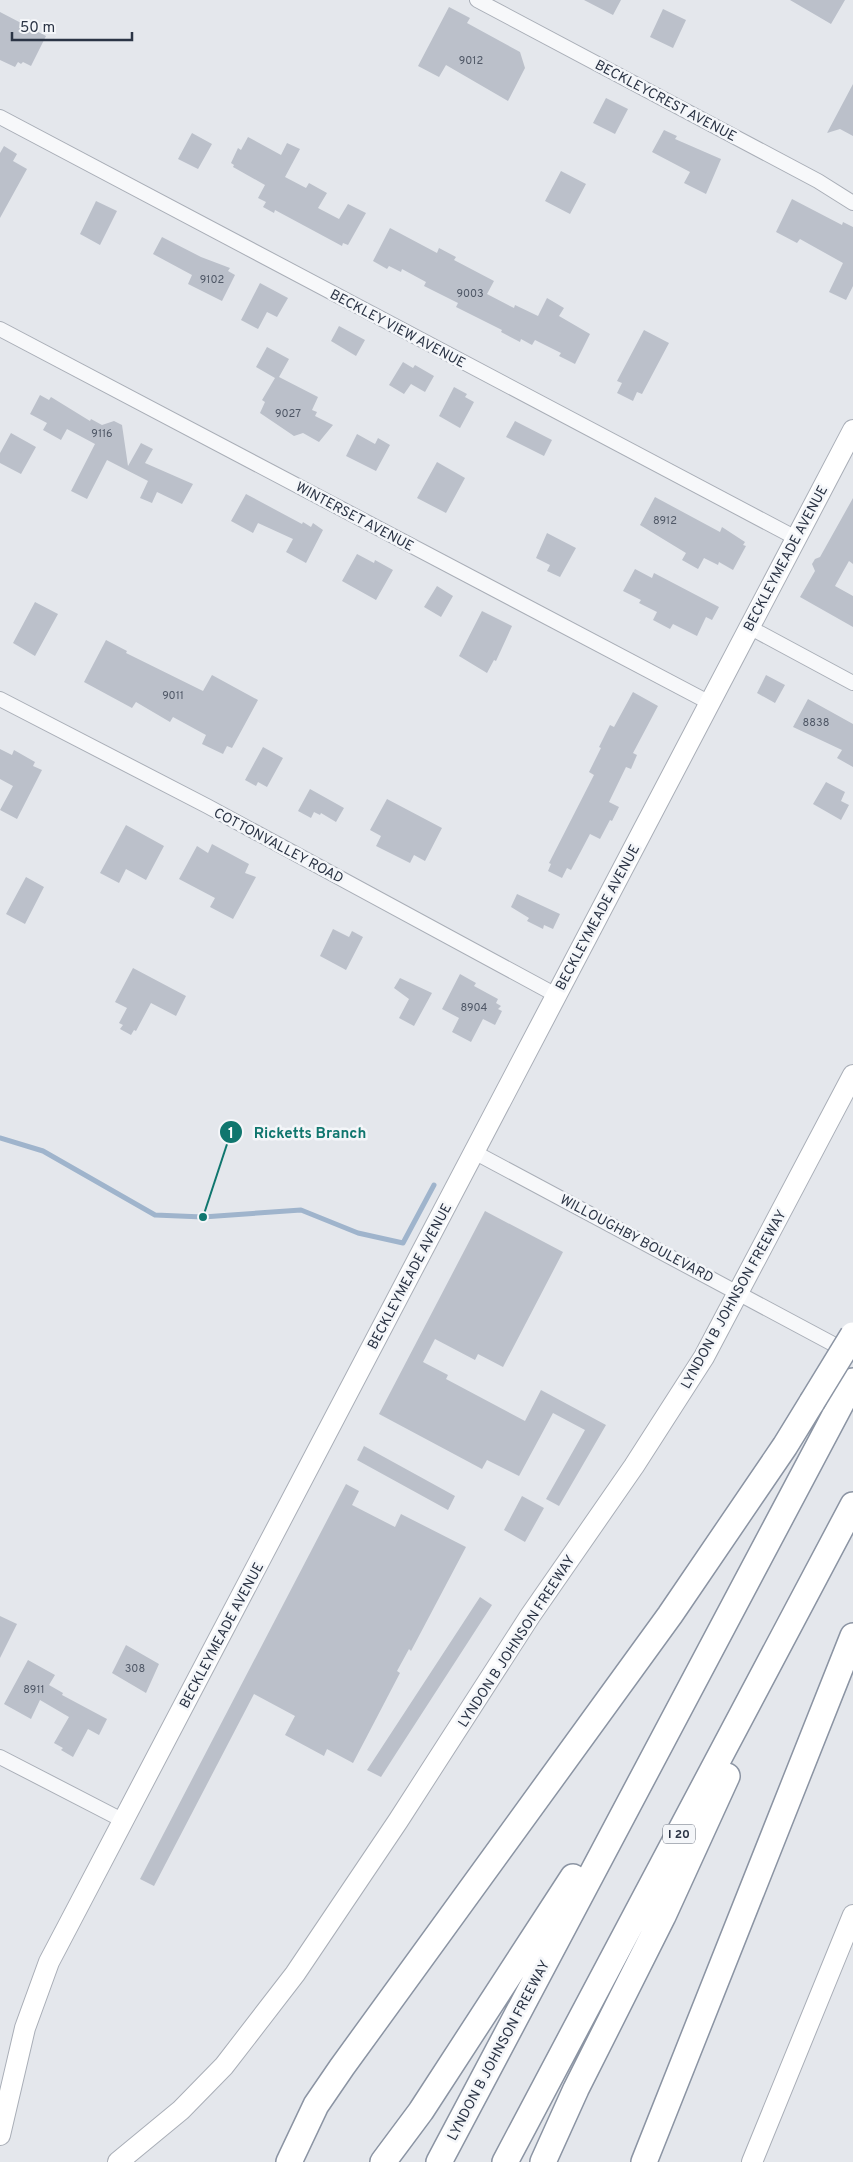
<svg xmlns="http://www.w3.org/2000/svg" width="853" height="2162" font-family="Overpass,sans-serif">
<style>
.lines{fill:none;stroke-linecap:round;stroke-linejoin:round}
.stream{stroke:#9fb4cc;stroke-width:5}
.building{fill:#bbc0ca}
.street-casing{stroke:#a9aeb7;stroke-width:16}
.secondary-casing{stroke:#a9aeb7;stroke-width:22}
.highway-casing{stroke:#8b94a3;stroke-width:28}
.street{stroke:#f7f8fa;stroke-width:14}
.secondary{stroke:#fff;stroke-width:20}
.highway{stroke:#fff;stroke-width:25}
.highway-bridge-casing{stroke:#8b94a3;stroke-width:28;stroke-linecap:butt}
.highway-bridge{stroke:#fff;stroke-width:25}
.labels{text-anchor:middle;stroke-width:5;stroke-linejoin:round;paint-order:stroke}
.number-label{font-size:11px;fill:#4f5766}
.shield{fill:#f4f6f9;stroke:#676e7b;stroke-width:1}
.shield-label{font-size:12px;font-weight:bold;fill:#2b3445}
.street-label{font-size:14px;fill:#2b3445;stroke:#f4f6f9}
.leader{fill:none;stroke:#0f766e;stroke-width:2}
.callout-dot{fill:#0f766e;stroke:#f4f6f9;stroke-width:2}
.mark-label{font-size:15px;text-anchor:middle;font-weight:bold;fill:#fff}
.callout-label{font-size:15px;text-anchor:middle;font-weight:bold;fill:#0f766e;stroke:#f4f6f9;stroke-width:5;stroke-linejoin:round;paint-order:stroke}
</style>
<rect width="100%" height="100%" fill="#e4e7ec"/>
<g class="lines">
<path class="stream" d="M0,1138L43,1151L155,1215L203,1217L301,1210L358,1233L403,1243L434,1185"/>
</g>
<path class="building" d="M584,0H621L613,15Z
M790,0H845L831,24Z
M449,7L470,18L467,23L520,52L525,68L508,101L446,65L439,77L418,66Z
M663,9L686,20L673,48L650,37Z
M0,12L46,36L31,66L23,62L21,64L18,62L15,67L0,60Z
M853,84V136L840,129L827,133Z
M606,98L628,109L615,134L593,123Z
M664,130L677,136L675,139L721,159L706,194L684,183L690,172L652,152Z
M192,133L212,144L198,169L178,159Z
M248,137L281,155L287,143L300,149L285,177L306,188L309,183L327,193L318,208L339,219L348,204L366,213L348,245L343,243L342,246L275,210L274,213L263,207L266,202L258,198L265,185L233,167L234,165L231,163L238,148L241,150Z
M4,146L17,154L13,161L27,169L0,218V153Z
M561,171L586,184L570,214L545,201Z
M792,199L842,225L843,222L853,227V286L846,300L829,292L843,263L800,239L797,243L776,232Z
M96,201L117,211L100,245L80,234Z
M390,228L437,253L439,248L456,257L454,260L494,281L487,294L514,308L515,305L538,316L547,298L564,308L559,316L590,334L575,364L559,356L561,353L535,340L532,345L521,339L520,342L501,332L502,330L456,307L458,303L424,286L426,282L402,269L401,272L389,266L387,269L373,261Z
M162,237L201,257L230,268L228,271L235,275L222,301L188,284L192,275L153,254Z
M260,283L288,298L277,317L267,312L258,329L241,320Z
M339,326L365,340L356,356L331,341Z
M644,330L669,343L642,394L637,392L633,401L617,393L622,383L617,381Z
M267,347L289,359L279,377L318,397L312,410L317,412L315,416L333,425L319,442L303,433L294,436L260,413L265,402L262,400L275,378L256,367Z
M403,362L413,368L415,365L434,376L425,392L411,384L404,394L389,385Z
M454,387L467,394L465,397L474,402L460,428L439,416Z
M40,395L49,400L51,397L90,421L91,419L102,425L114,421L122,425L128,466L141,443L153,449L145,463L193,484L182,504L157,492L152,503L140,498L148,481L107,460L87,499L71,491L95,444L67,429L61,440L43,430L47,423L30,414Z
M515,421L552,440L544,456L506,437Z
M11,433L36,447L21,474L0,463V453Z
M357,434L375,444L378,438L390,445L376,471L346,456Z
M437,462L465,478L446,513L417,498Z
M246,494L302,524L303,522L311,527L313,523L323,530L306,563L286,552L293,539L258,523L253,533L231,521Z
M655,497L720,532L722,527L745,542L743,545L746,546L733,570L719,562L718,565L704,558L698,569L682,560L686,553L640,525Z
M853,498V564L849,561L835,586L853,596V627L800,597L815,571L812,564L815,559L820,557Z
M547,533L576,548L560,577L547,571L550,565L536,558Z
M357,554L374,563L375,560L393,570L376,600L342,581Z
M635,569L652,578L654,573L719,607L712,620L706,617L697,636L673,624L670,629L653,620L657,612L639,603L641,600L623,591Z
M437,586L453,596L441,617L424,607Z
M35,602L58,614L35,656L13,643Z
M482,611L512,626L496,661L494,660L487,673L459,656Z
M106,640L127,651L126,653L203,691L212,675L258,700L232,748L227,746L223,754L202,744L206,735L173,717L170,722L136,702L132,708L84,682Z
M766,675L785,685L775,703L757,693Z
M633,692L658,706L633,753L637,755L631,769L626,767L609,802L619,807L612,821L610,820L600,839L590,834L571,870L567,868L562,878L548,871L551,864L549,863L594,775L589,772L601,748L599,747L610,725L614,727Z
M808,699L853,724V767L837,758L842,750L793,727Z
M263,747L283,758L267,787L258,782L256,786L245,780Z
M0,749L12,755L14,750L35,762L33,766L42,770L17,819L0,810L13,786L0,779Z
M826,782L845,792L841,801L849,805L841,820L813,804Z
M310,789L344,808L336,822L321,813L320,815L314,812L311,818L298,811Z
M387,799L442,828L425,861L414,855L410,863L376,846L381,836L370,830Z
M126,825L164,846L146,880L126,869L119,883L100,873Z
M212,844L249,864L245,873L256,877L233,919L210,907L215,898L179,879L197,846L208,853Z
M26,877L44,887L25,924L6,914Z
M517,894L560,914L553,929L544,925L543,929L527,921L529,918L511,907Z
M333,929L349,937L352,931L363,937L346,970L320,956Z
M133,968L186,996L176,1016L151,1003L136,1031L134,1030L131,1035L120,1029L123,1025L119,1023L127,1008L115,1002Z
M460,974L476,983L474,986L498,999L496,1003L501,1006L498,1009L502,1011L495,1025L483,1019L471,1042L452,1032L459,1018L442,1009Z
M400,978L432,993L414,1026L399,1018L409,999L394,988Z
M485,1211L563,1252L503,1367L478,1354L475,1360L435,1339L423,1362L448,1375L446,1379L525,1421L541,1390L606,1425L559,1506L546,1499L585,1430L553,1413L519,1476L487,1460L482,1469L379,1414Z
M364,1446L455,1496L448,1510L357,1460Z
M346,1484L359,1491L352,1505L395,1527L401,1514L466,1547L411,1651L409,1649L397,1671L400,1673L353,1763L327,1749L324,1756L285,1735L295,1716L254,1694L154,1886L140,1879Z
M522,1496L544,1508L525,1542L504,1530Z
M480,1597L492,1605L397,1752L381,1777L367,1770Z
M0,1616L17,1624L0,1658Z
M126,1645L159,1664L146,1693L112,1673Z
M28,1660L55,1675L49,1685L63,1693L62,1695L107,1719L99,1735L88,1729L73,1757L61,1750L63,1748L54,1743L69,1717L40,1700L31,1719L4,1704Z"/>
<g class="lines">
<g class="street-casing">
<path id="street" d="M477,0L818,181L853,203
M0,117L796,538
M0,329L710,703
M749,627L853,683
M0,699L207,806L556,995
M474,1152L848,1352
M0,1757L124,1821"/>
</g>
<g class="secondary-casing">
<path id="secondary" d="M0,2135L25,2028L49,1962L853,430
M118,2162L181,2110L224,2066L295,1974L398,1821L530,1616L634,1466L704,1357L853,1075
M752,2162L853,1915"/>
</g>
<g class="highway-casing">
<path id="highway" d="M289,2162L316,2105L342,2067L670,1615L785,1446L812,1402
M383,2162L421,2111L573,1877
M439,2162L853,1381
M505,2162L853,1505
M543,2162L576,2089L663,1916L727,1776
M644,2162L853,1636"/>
</g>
<use href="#street" class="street"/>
<use href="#secondary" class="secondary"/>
<use href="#highway" class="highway"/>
<g class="highway-bridge-casing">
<path id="highway-bridge" d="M812,1402L853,1335"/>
</g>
<use href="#highway-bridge" class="highway-bridge"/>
</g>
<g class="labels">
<g class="number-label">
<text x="471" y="64">9012</text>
<text x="212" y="283">9102</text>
<text x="470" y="297">9003</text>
<text x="288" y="417">9027</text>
<text x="102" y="437">9116</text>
<text x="665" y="524">8912</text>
<text x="173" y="699">9011</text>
<text x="816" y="726">8838</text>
<text x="474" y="1011">8904</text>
<text x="135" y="1672">308</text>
<text x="34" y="1693">8911</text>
</g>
<rect class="shield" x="663" y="1824.5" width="32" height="19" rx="4"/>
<g class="shield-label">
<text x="679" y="1838">I 20</text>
</g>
<g class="street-label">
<text transform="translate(666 100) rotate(28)" y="5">BECKLEYCREST AVENUE</text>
<text transform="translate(398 328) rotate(28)" y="5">BECKLEY VIEW AVENUE</text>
<text transform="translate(355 516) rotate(28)" y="5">WINTERSET AVENUE</text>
<text transform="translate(785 558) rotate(-62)" y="5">BECKLEYMEADE AVENUE</text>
<text transform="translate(279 845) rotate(28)" y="5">COTTONVALLEY ROAD</text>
<text transform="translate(597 917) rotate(-62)" y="5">BECKLEYMEADE AVENUE</text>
<text transform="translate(637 1238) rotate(28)" y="5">WILLOUGHBY BOULEVARD</text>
<text transform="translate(409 1276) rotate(-62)" y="5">BECKLEYMEADE AVENUE</text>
<text transform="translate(733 1299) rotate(-61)" y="5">LYNDON B JOHNSON FREEWAY</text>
<text transform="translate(221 1635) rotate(-62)" y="5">BECKLEYMEADE AVENUE</text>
<text transform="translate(516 1641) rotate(-57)" y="5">LYNDON B JOHNSON FREEWAY</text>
<text transform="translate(498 2050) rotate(-62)" y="5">LYNDON B JOHNSON FREEWAY</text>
</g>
</g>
<path class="leader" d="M203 1217L231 1132"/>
<g class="callout-dot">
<circle cx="203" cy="1217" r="5"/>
<circle cx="231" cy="1132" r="12"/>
</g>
<g class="mark-label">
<text x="231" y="1138">1</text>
</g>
<g class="callout-label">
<text x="310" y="1138">Ricketts Branch</text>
</g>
<path d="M12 32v8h120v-8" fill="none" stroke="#2b3445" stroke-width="2.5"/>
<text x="20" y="32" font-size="15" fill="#2b3445" stroke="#f4f6f9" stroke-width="4" paint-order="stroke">50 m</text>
</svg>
